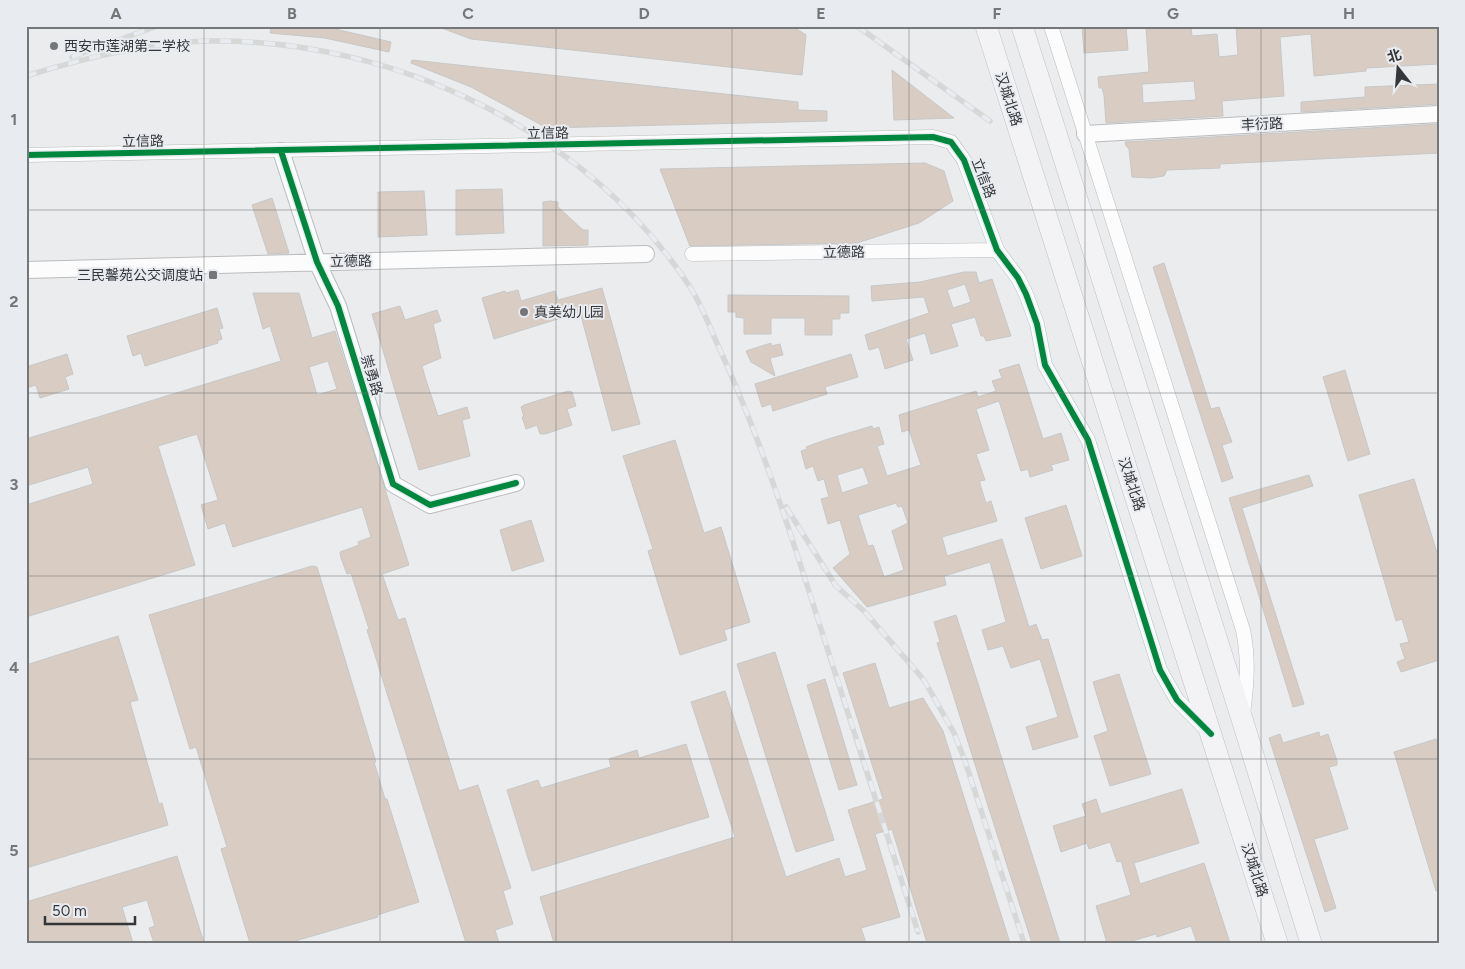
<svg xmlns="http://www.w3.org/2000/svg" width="1465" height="969" font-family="Figtree,'Noto Sans SC',sans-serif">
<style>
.building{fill:#d9cdc3;stroke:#c6c7c7;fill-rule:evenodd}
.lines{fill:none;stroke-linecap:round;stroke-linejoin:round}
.minor-casing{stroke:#bbbcbe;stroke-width:15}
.tertiary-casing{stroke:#bbbcbe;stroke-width:18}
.primary-casing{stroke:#c0bec8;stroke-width:22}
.minor{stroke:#fcfcfc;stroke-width:14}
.tertiary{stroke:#fcfcfc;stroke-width:16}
.primary{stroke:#f3f3f6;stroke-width:21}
.rail-casing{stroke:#d6d7d7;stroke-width:5.5}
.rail{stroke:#e8ebf0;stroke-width:4;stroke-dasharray:11;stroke-linecap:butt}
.cycleway-casing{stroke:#e8ebf0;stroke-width:9}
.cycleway{stroke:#00873e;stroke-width:6}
.grid{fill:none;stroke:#747678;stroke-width:1;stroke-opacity:0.55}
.poi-dot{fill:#747678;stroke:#e8ebf0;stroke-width:2}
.labels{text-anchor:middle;stroke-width:4;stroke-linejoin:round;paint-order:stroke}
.poi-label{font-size:14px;fill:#353638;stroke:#e8ebf0;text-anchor:start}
.street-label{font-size:14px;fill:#353638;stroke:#e8ebf0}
.neatline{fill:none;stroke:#747678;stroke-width:2}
.grid-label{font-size:16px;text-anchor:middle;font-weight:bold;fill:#747678}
</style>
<rect width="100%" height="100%" fill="#eaecee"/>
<path class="building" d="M271,26H335V29L391,42L389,52L325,38L270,33Z
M436,26H792L806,35L802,75L471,39Z
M1082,26H1126L1128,50L1084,53Z
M1146,26H1191L1192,36L1217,34L1219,57L1238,55L1236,26H1439V64L1366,68V71L1314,76L1311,34L1280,37L1284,96L1222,101L1223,116L1106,123L1104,95L1102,88H1099L1098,77L1149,72ZM1194,81L1196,100L1143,103L1142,84Z
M412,60L798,102V110L827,111V121L547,128L471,87L411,63Z
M892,70L954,118L894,120Z
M1439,84V104L1301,112V102L1365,97V87Z
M1439,124V153L1220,164V168L1167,170L1164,176L1151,178L1132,177L1129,149L1126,146L1125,142Z
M925,163L944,171L953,201L919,223L857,243L690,246L660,169Z
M502,189L504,233L456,235V190Z
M424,191L427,235L378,237V192Z
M272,198L289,253L268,254L252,205Z
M550,201L558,202V207L583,230H588V245L543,246V202Z
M1164,263L1211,409L1219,407L1232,442L1222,445L1233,478L1222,482L1153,267Z
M964,272H976L979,283L992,279L1011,336L986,341L984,336H981L975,317L951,324L958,346L931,354L925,333L906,339L913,360L885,369L879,347L869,350L865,335L929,313L924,297L872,301L871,286L920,282ZM965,284L971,302L953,308L947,290Z
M602,288L640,424L612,431L580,312L494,339L482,298L505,291L506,293L518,290L521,301L555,291L558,300Z
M253,293H299L312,338L335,331L409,565L382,574L398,620L405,618L459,791L478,785L511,888L503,891L513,924L495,930L499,943H466L367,630L369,629L351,573L347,574L341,558L340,552L359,545L358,542L371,537L362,507L233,547L225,523L208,529L201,505L218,500L197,434L158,446L195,565L26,617V505L93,484L88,467L26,486V439L281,361L270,326L263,329ZM328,361L337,389L317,395L309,367Z
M728,295L849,296V313H840V319H832V335H805V318H771V334H744V318L736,317V312H728Z
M400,306L405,320L437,310L441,321L433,324L441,358L422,366L426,380L438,416L467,407L470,418L462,420L470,456L419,470L372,314Z
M217,308L223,328L219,329L222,339L217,341L218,343L145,366L141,353L133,356L127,336Z
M771,343V346L780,344L783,355L770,358L775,376L751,362L746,351Z
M67,354L73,374L65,377L69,389L40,398L36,385L26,388V367Z
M851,354L858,377L825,387L827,394L773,411L771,404L762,407L755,384Z
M1019,364L1043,439L1061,433L1069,460L1051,465L1053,470L1030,477L1028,469L1021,471L999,401L976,409L989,450L976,454L985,480L980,481V484L986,503L991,501L997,521L942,537L947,556L1002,539L1029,627L1036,624L1042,640L1048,639L1078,737L1033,750L1026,727L1058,717L1040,659L1011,668L1003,646L988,650L982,630L1006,622L990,562L944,576L946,585L867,607L833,568L850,554L840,520L828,524L821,499L829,497L824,479L818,481L813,466L806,469L801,451L807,449L806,447L825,440L872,426L873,429L879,427L884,444L877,446L887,476L921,465L909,430L902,432L899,415L976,391L978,397L996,391L992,381L1002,378L999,370ZM863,467L869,484L842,493L837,475ZM896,503L898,507L902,506L908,523L892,531L904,570L884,577L873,545L868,546L858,515Z
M1345,370L1370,454L1348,461L1323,377Z
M568,391L572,392L576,406L567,409L572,425L545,434H540L537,425L526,429L522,417H524L521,407L524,405Z
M675,440L704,533L721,527L750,622L724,630L727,640L680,655L648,551L653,549L623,456Z
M1309,475L1313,486L1242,508L1304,704L1293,707L1229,498Z
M1414,479L1439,559V660L1401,672L1397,662L1405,659L1400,644L1409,642L1402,619L1396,621L1359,495Z
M1066,505L1082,556L1041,569L1025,518Z
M531,520L544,561L512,571L500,530Z
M312,566L317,567L376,762H374L385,799H387L419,902L377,915L378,917L288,943H250L221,849L227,847L196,747L190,749L149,615Z
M956,615L989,718L1060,943H1032L989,809L937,643L940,642L934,622Z
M118,636L138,700L130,702L159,804L162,803L168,825L26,868V665Z
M775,652L834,840L796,852L737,664Z
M875,663L889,708L923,698L943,731L1010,943H927L892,829L875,834L900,917L861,928L866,943H554L540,897L735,837L691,702L725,691L786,877L839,858L845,877L867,870L848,810L883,799L843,673Z
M1119,674L1151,774L1110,786L1094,736L1108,731L1093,682Z
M825,679L857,785L839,790L807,685Z
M1319,732L1320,737L1328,734L1337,761V765L1329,767L1348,829L1314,839L1336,908L1325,912L1269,738L1280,734L1283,743Z
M1436,739L1439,748V891H1436L1394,752Z
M686,744L709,817L532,871L507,790L538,780L541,788L611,767L609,759L637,750L639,758Z
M1182,789L1199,843L1134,863L1140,884L1204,863L1230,943H1197L1191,926L1157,937L1156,934L1125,943H1107L1096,906L1131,895L1121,861L1117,862L1110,842L1089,849L1087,843L1061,852L1053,826L1086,816L1082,804L1096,799L1101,814Z
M177,856L204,943H154L149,928L155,926L147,900L122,907L133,943H26V902Z"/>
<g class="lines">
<g class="minor-casing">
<path id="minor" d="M1051,26L1243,630C1249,659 1247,684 1243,714
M26,155L933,137L951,142L964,160L997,250L1018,278L1026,294L1037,324L1045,365L1088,440L1160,670L1177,700L1207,730
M692,254L997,250"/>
</g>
<g class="tertiary-casing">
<path id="tertiary" d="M1085,134L1439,114
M281,151L317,262L338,306L393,484L430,505L516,483
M26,270L646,254"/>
</g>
<g class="primary-casing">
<path id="primary" d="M986,26L1277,943
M1022,26L1242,719L1311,943"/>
</g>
<use href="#minor" class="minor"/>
<use href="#tertiary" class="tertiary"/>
<use href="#primary" class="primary"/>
<g class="rail-casing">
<path id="rail" d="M857,26L990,121
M72,57L157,26
M26,76C84,58 148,42 210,41C395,39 588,131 690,287C703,307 711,331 721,352C751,418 775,486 797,554C838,680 878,806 918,932
M786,507L836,586L864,611L924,680L954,733L965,761L1024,943"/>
</g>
<use href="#rail" class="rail"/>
<g class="cycleway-casing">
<path id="cycleway" d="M281,151L317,262L338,306L393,484L430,505L516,483
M26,155L933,137L951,142L964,160L997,250L1018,278L1026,294L1037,324L1045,365L1088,440L1160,670L1177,700L1211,734"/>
</g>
<use href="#cycleway" class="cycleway"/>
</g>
<path class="grid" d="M204,26V943M380,26V943M556,26V943M732,26V943M909,26V943M1085,26V943M1261,26V943M26,210H1439M26,393H1439M26,576H1439M26,759H1439"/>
<g class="poi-dot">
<circle cx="54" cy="46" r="5"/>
<rect x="208" y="270" width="10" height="10" rx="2.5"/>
<circle cx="524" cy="312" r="5"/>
</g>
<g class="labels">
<g class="poi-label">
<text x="64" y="51">西安市莲湖第二学校</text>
<text x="203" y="280" text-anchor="end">三民馨苑公交调度站</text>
<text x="534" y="317">真美幼儿园</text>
</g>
<g class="street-label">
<text transform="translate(1009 99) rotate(72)" y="5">汉城北路</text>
<text transform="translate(1262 124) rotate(-3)" y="5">丰衍路</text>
<text transform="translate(548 133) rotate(-1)" y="5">立信路</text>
<text transform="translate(143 141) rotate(-1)" y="5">立信路</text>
<text transform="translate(984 178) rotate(69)" y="5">立信路</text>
<text transform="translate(844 252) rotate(-1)" y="5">立德路</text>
<text transform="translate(351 261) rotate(-1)" y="5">立德路</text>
<text transform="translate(372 375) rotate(73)" y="5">崇勇路</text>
<text transform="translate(1132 484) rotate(72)" y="5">汉城北路</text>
<text transform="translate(1255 870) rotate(72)" y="5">汉城北路</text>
</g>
</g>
<rect width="1465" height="969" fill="none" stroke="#e8ebf0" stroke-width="55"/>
<g transform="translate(1398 68) rotate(343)" stroke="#e8ebf0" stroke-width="4" paint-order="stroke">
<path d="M0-4L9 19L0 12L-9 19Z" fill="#353638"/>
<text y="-8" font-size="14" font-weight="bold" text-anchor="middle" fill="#353638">北</text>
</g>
<path d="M45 916v8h90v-8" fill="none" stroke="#353638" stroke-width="2.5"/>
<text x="52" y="916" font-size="15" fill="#353638" stroke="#e8ebf0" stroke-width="4" paint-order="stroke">50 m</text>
<rect x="28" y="28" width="1410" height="914" class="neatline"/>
<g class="grid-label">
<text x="116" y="19">A</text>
<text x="292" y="19">B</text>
<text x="468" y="19">C</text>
<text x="644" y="19">D</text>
<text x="821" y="19">E</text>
<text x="997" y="19">F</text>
<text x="1173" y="19">G</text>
<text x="1349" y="19">H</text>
<text x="14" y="125">1</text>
<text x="14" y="307">2</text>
<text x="14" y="490">3</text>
<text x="14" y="673">4</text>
<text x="14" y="856">5</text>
</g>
</svg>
